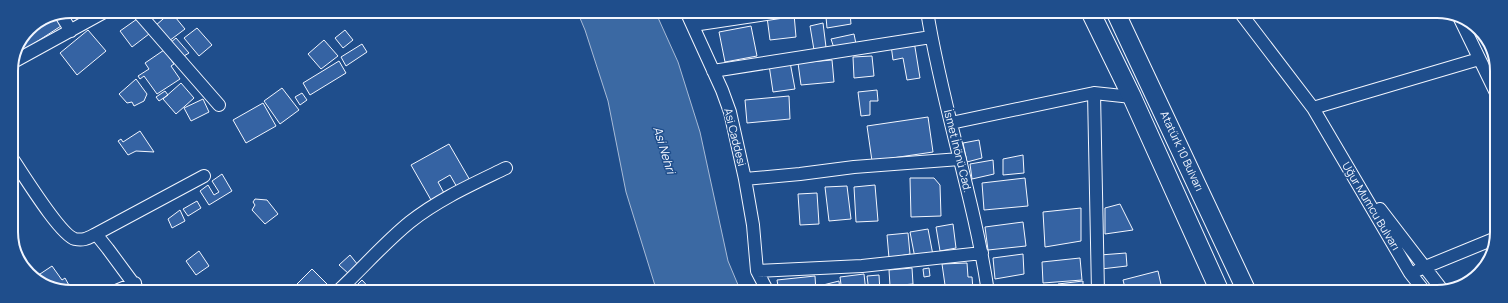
<svg xmlns="http://www.w3.org/2000/svg" width="1508" height="303" font-family="Manrope,sans-serif">
<style>
.water{fill:#3b69a3;stroke:#a8bbd7}
.building{fill:#3563a3;stroke:#f2f6ff}
.lines{fill:none;stroke-linecap:round;stroke-linejoin:round}
.minor-casing{stroke:#f2f6ff;stroke-width:14}
.highway-casing{stroke:#f2f6ff;stroke-width:20}
.minor{stroke:#1f4e8c;stroke-width:12}
.highway{stroke:#1f4e8c;stroke-width:18}
.labels{text-anchor:middle;stroke-width:3;stroke-linejoin:round;paint-order:stroke}
.street-label{font-size:11px;fill:#f2f6ff;stroke:#1f4e8c}
.water-label{font-size:12px;font-style:italic;fill:#f2f6ff;stroke:#1f4e8c}
.rim{fill:none;stroke:#f2f6ff;stroke-width:2}
</style>
<rect width="100%" height="100%" fill="#1f4e8c"/>
<path class="water" d="M577,11H655L678,62L700,132L728,261L741,292H657L626,192L608,101L585,30Z"/>
<path class="building" d="M171,12L185,29L169,41L155,26Z
M850,13L851,24L827,28L826,17Z
M794,14L796,37L770,40L767,17Z
M56,18L61,26L21,52L20,50L29,29Z
M137,19L149,34L132,47L120,31Z
M823,23L826,47L814,50L810,26Z
M751,26L757,56L725,62L719,32Z
M197,28L212,45L199,56L184,38Z
M88,30L106,51L77,75L60,53Z
M345,30L353,40L343,48L335,38Z
M854,34L856,44L834,48L831,39Z
M176,38L189,53L184,56L170,43Z
M324,40L338,56L321,69L308,54Z
M914,41L920,78L907,80L903,58L893,60L891,45Z
M362,44L367,52L346,66L341,57Z
M164,50L174,64L171,66L180,79L157,94L144,76L140,79L138,76L149,69L145,63Z
M872,56L874,76L854,78L853,57Z
M832,60L834,82L801,85L798,63Z
M339,61L346,73L310,95L303,83Z
M790,62L795,89L773,92L769,65Z
M136,79L147,94L144,101L134,106L132,102L127,103L119,94Z
M181,83L194,98L176,114L163,99Z
M282,88L299,110L280,124L264,101Z
M877,90L878,101H870V115L861,116L858,92Z
M165,91L168,95L159,101L156,97Z
M302,93L307,100L300,105L295,97Z
M789,96L790,119L747,123L745,100Z
M203,99L209,112L191,121L184,108Z
M263,103L276,126L246,143L233,120Z
M928,117L933,152L872,161L867,126Z
M140,131L154,152L136,151L128,155L118,141L121,139L123,142Z
M979,140L982,158L967,162L963,143Z
M449,144L471,182L458,189L450,175L438,182L444,193L431,200L411,165Z
M1023,155L1024,173L1003,175V159Z
M993,160L994,174L972,179L970,164Z
M222,174L232,191L209,205L200,191L208,185L214,195L219,192L212,181Z
M910,178H934L940,185L941,216L911,217Z
M1025,178L1028,206L984,210L982,183Z
M875,185L878,221L856,222L854,187Z
M847,186L851,219L829,221L825,187Z
M817,193L819,224L800,225L798,194Z
M255,199L267,200L278,214L265,224L252,210L255,205L253,202Z
M197,201L201,208L188,216L183,209Z
M1120,204L1133,230L1105,234V208Z
M1081,208V241L1045,247L1043,212Z
M180,210L185,221L172,228L168,219Z
M1023,222L1026,246L988,250L985,227Z
M953,224L956,248L940,251L936,227Z
M928,229L933,255L915,258L910,232Z
M908,233L910,254L889,258L887,235Z
M199,251L209,266L196,275L186,261Z
M1126,253L1127,266L1101,269L1100,255Z
M1023,254L1024,274L995,279L993,258Z
M350,255L358,265L349,274L339,265Z
M1080,258L1082,280L1043,283L1042,262Z
M967,263L968,277H972L973,289L946,292L942,264Z
M52,266L62,280L65,278L70,287L64,291L34,278Z
M912,268L913,284L890,286L889,270Z
M929,268L930,276L924,277L923,269Z
M312,269L331,288L327,292H302L296,285Z
M1158,271L1162,289L1151,292H1126L1123,280Z
M864,274L866,292H842L840,277Z
M879,275L880,292H869L867,276Z
M815,276L816,292H779L777,280Z
M362,280L373,292H350Z
M839,281L840,292H823V285Z
M1083,281V292H1060L1058,284Z
M1013,287L1014,292H995L994,290Z"/>
<g class="lines">
<g class="minor-casing">
<path id="minor" d="M137,11L219,105
M686,11L722,90L730,112L745,179L753,225L757,271L768,292
M927,11C942,106 974,197 988,292
M1239,11L1313,108L1410,273L1425,292
M61,15L71,31
M1460,19L1496,93
M693,25L786,11
M15,61L106,11
M713,71L931,37
M1094,93L1098,292
M1313,108L1479,59
M951,123L1094,93L1132,97
M12,158C23,174 60,235 75,239C84,241 88,238 96,234L108,249L139,291
M745,179L800,174L854,167L960,159
M1380,209L1443,291
M96,234L204,176
M1418,270L1496,238
M757,271L862,266L982,253
M116,291L135,283
M337,292C362,269 384,243 410,222C439,199 473,184 506,168"/>
</g>
<g class="highway-casing">
<path id="highway" d="M1090,11L1132,97L1220,292
M1115,11L1247,292"/>
</g>
<use href="#minor" class="minor"/>
<use href="#highway" class="highway"/>
</g>
<g class="labels">
<g class="street-label">
<text transform="translate(735 137) rotate(76)" y="4">Asi Caddesi</text>
<text transform="translate(958 151) rotate(76)" y="4">İsmet İnönü Cad.</text>
<text transform="translate(1182 151) rotate(65)" y="4">Atatürk 10 Bulvarı</text>
<text transform="translate(1371 206) rotate(59)" y="4">Uğur Mumcu Bulvarı</text>
</g>
<g class="water-label">
<text transform="translate(664 150) rotate(73)" y="4">Asi Nehri</text>
</g>
</g>
<path d="M0 0H1508V303H0ZM71 18H1437A53 53 0 0 1 1490 71V232A53 53 0 0 1 1437 285H71A53 53 0 0 1 18 232V71A53 53 0 0 1 71 18Z" fill="#1f4e8c" fill-rule="evenodd"/>
<path class="rim" d="M71 18H1437A53 53 0 0 1 1490 71V232A53 53 0 0 1 1437 285H71A53 53 0 0 1 18 232V71A53 53 0 0 1 71 18Z"/>
</svg>
